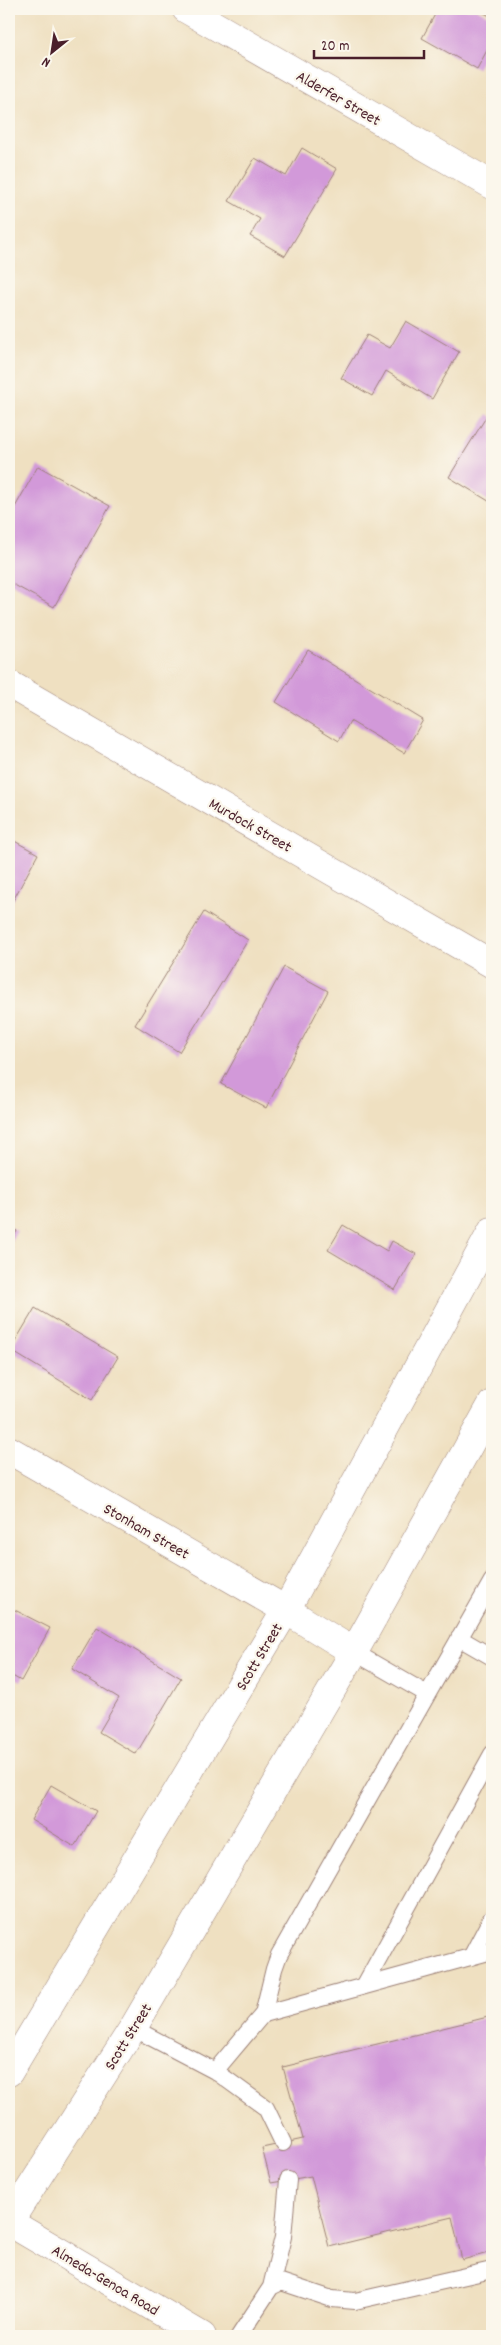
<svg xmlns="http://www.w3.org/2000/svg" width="501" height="2345" font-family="Dekko,sans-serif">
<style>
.building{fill:#d299d9}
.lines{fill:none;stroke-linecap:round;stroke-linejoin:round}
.lane-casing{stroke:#9c8076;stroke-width:18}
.street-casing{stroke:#9c8076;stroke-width:29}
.secondary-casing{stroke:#9c8076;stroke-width:29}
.lane{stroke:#fff;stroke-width:16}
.street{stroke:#fff;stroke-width:28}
.secondary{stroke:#fff;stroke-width:28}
.labels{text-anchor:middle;stroke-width:4.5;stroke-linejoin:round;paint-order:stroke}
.street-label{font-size:16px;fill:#4a1f2b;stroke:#fbf7ec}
</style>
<rect width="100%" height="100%" fill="#fbf7ec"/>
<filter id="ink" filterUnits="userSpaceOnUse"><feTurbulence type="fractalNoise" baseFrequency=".02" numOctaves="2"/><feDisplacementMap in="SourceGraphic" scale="10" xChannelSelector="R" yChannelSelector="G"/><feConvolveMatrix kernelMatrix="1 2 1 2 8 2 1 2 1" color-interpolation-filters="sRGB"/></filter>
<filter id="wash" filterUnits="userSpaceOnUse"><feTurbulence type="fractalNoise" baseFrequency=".0096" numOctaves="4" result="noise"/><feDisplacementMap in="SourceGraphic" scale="20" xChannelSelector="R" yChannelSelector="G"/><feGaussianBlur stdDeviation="1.12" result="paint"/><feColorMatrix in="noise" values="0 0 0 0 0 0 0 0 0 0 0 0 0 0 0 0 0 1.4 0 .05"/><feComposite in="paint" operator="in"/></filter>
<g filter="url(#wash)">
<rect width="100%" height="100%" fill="#efe0c1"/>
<g id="blocks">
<path class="building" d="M438,9H476L492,17V41L477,69L422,38Z
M302,148L337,169L285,256L250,236L260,219L229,201L255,158L286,176Z
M406,321L459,352L432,399L386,371L372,396L341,378L367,335L390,348Z
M488,414L492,417V503L449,477Z
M38,466L110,506L54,607L9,582V518Z
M308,650L423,720L404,753L350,721L339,741L276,702Z
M9,838L38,854L9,908Z
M204,912L248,940L179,1052L135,1025Z
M284,967L328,991L266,1108L221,1084Z
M343,1225L387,1251L392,1241L416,1254L395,1290L328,1250Z
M9,1226L17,1231L9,1245Z
M35,1308L118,1357L92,1400L10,1350Z
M9,1607L50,1628L21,1681L9,1674Z
M97,1627L181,1678L136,1754L99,1732L119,1698L72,1669Z
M51,1785L96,1811L75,1847L31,1820Z
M492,2016V2252L462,2260L452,2217L329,2247L311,2176L271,2183L262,2148L303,2139L283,2067Z"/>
</g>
</g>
<g filter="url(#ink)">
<use href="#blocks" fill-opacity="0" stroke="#9c8076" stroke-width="1"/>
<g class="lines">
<g class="lane-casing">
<path id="lane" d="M459,1638L492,1657
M354,1652L427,1694
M471,1957L492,1917
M364,1986L492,1754
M263,2014L274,1969L279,1955L492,1581
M133,2028L215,2071L263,2014L492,1951
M215,2071L266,2108L283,2143
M271,2287L283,2237L288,2180
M239,2336L271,2287L281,2282L332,2299L355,2301L492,2270"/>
</g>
<g class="street-casing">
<path id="street" d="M186,9L492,185
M9,684L492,964
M9,1450L286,1610"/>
</g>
<g class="secondary-casing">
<path id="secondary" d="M286,1610L354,1652
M9,2072L286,1610L492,1231
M9,2222L133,2028L354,1652L492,1404
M9,2222L202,2336"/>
</g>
<use href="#lane" class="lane"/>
<use href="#street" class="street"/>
<use href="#secondary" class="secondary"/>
</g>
</g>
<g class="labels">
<g class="street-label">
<text transform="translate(339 97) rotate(30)" y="6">Alderfer Street</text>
<text transform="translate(251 824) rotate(30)" y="6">Murdock Street</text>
<text transform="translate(147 1530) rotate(30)" y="6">Stonham Street</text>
<text transform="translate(258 1656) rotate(-59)" y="6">Scott Street</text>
<text transform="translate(127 2036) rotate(-58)" y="6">Scott Street</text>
<text transform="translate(106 2279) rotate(31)" y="6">Almeda-Genoa Road</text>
</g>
</g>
<rect width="501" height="2345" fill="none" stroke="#fbf7ec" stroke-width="30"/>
<g transform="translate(52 52) rotate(210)" stroke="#fbf7ec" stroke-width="4" paint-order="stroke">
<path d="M0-4L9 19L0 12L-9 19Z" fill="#4a1f2b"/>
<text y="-8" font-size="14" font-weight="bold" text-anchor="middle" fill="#4a1f2b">N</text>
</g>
<path d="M314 50v8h110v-8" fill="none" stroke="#4a1f2b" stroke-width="2.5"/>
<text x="321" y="50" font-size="15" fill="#4a1f2b" stroke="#fbf7ec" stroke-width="4" paint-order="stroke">20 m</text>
</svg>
